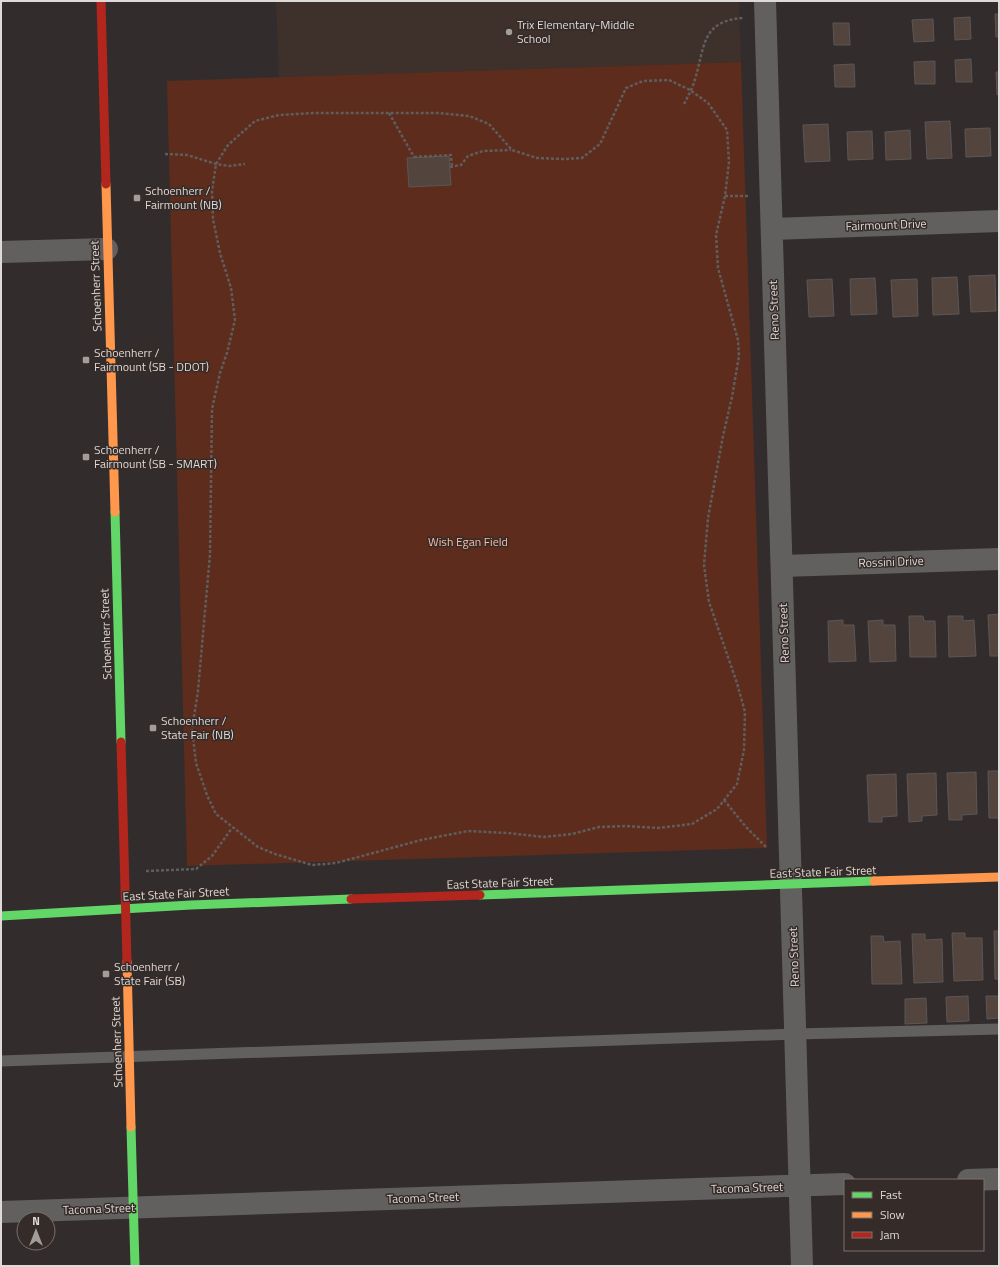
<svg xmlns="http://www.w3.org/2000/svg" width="1000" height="1267" font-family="'Titillium Web',sans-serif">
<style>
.built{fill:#3e302b}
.green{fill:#5d2c1c}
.building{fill:#53443e;stroke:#5b5756}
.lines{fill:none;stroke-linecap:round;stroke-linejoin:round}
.path{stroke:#605d5d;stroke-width:2.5;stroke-dasharray:3 2;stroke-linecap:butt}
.lane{stroke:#62605f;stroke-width:11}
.street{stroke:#62605f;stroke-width:22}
.fast{stroke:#63d668;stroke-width:9}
.slow{stroke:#ff974d;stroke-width:9}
.jam{stroke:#b3261e;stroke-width:9}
.poi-dot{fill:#a29d9b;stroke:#352c29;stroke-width:1.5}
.labels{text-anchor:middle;stroke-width:3;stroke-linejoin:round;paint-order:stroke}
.poi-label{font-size:12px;fill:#dfd9d7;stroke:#352c29;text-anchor:start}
.street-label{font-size:12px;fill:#dfd9d7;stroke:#352c29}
.park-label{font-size:12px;fill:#fcbba6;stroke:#352c29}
</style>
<rect width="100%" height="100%" fill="#322d2c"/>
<path class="built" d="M276,1H739L741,62L279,78Z"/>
<path class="green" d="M741,62L767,848L187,866L167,81Z"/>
<path class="building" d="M995,14H999V37H996Z
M970,17L971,39L955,40L954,18Z
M933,19L934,41L914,42L912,20Z
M833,23H849L850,45H834Z
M971,59L972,82H956L955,60Z
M935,61V84H915L914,62Z
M854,64L855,87H835L834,65Z
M996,72H999V94L997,95Z
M950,121L952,158L927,159L925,122Z
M828,124L830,161L805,162L803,125Z
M990,128L991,156L966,157L965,129Z
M910,130L911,159L886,160L885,132Z
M872,131L873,159L848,160L847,132Z
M449,156L451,185L409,187L407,158Z
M995,275L996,311L971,312L969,276Z
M957,277L959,314L933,315L932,278Z
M875,278L877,314L851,315L850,279Z
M832,279L834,316L809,317L807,280Z
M917,279L918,316L893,317L891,280Z
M999,614V656H990L988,615Z
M909,616H923L924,621H935L936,657H910Z
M948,616H963V621L974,620L976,656L949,657Z
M843,620V625H854L856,661L829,662L828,621Z
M883,620V625H895L896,661L870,662L868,621Z
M988,771H999V818H989Z
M976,772L977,814L962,815V820H949L947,773Z
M936,773L937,815L922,816V821L909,822L907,774Z
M896,774L897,816L882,817V822H869L867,775Z
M994,931H999V979H995Z
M952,933H965V938H982L983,980L954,981Z
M912,934H925V940L942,939L943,982L914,983Z
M871,936H883L884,942L900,941L902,984H872Z
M968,996L969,1021L947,1022L946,997Z
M986,996H999V1018L987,1019Z
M926,998L927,1023L905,1024V999Z"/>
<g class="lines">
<path class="path" d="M669,80L690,90L708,103L727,130L729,162L725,196L716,235L718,268L738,340L739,356L732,397L723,436L708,518L704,565L709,602L737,683L745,712L744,750L737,784L717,809L692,824L658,828L626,826L599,827L572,834L544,837L508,833L468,831L421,840L336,863L312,865L275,854L258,847L216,814L207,795L196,763L192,729L198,691L210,554L212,409L220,373L227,353L235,320L231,288L220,253L213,219L212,191L216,164L228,145L255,121L279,115L315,113H439L469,116L489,124L512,150L537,158L564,159L582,158L600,144L626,88L643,81Z
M684,104C688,96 693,88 695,79C705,47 701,21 743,18
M389,113L414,157V158
M165,154L187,155L216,164L229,166L245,164
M414,157L451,155L452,167
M450,167L461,165L468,156L483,151L511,150
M725,196H748
M724,800L746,827L767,848
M146,871L196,869L212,856L232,828"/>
<path class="lane" d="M1,1061L796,1034L999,1029"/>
<path class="street" d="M765,1L802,1266
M772,229L999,221
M1,252L107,249
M782,566L999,559
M968,1180L999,1179
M1,1212L845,1184"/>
<path class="fast" d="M115,512L121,742
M480,895L874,881
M1,916L191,905L351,899
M131,1127L135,1266"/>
<path class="slow" d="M106,184L115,512
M874,881L999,877
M127,961L131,1127"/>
<path class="jam" d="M101,1L106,184
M121,742L127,961
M351,899L480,895"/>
</g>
<g class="poi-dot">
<circle cx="509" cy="32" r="4"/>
<rect x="133" y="194" width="8" height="8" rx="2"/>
<rect x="82" y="356" width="8" height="8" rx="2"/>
<rect x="82" y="453" width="8" height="8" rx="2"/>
<rect x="149" y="724" width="8" height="8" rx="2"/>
<rect x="102" y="970" width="8" height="8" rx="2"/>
</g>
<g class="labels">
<g class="poi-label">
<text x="517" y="29">Trix Elementary-Middle<tspan x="517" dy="14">School</tspan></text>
<text x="145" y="195">Schoenherr /<tspan x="145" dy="14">Fairmount (NB)</tspan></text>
<text x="94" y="357">Schoenherr /<tspan x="94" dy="14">Fairmount (SB - DDOT)</tspan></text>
<text x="94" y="454">Schoenherr /<tspan x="94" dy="14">Fairmount (SB - SMART)</tspan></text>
<text x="161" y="725">Schoenherr /<tspan x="161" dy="14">State Fair (NB)</tspan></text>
<text x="114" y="971">Schoenherr /<tspan x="114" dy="14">State Fair (SB)</tspan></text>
</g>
<g class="street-label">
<text transform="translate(886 225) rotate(-2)" y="4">Fairmount Drive</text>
<text transform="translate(96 286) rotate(-92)" y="4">Schoenherr Street</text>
<text transform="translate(774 310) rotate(-92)" y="4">Reno Street</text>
<text transform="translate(891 562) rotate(-2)" y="4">Rossini Drive</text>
<text transform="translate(784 633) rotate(-92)" y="4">Reno Street</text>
<text transform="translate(106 634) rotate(-92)" y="4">Schoenherr Street</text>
<text transform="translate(823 872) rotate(-2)" y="4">East State Fair Street</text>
<text transform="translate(500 883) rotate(-2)" y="4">East State Fair Street</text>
<text transform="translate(176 894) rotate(-3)" y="4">East State Fair Street</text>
<text transform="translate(794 957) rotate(-92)" y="4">Reno Street</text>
<text transform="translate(117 1042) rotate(-92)" y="4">Schoenherr Street</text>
<text transform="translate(747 1188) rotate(-2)" y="4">Tacoma Street</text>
<text transform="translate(423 1198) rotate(-2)" y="4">Tacoma Street</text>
<text transform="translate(99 1209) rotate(-2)" y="4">Tacoma Street</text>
</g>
<g class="park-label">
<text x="468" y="546">Wish Egan Field</text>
</g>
</g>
<rect width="1000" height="1267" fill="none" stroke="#dfd9d7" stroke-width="4"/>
<rect x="844" y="1179" width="140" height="72" fill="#352c29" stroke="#79716f"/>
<rect x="852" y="1192" width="20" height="6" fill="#63d668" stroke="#79716f"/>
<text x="880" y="1199" font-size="12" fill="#dfd9d7">Fast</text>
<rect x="852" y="1212" width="20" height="6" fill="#ff974d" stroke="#79716f"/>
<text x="880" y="1219" font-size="12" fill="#dfd9d7">Slow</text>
<rect x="852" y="1232" width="20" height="6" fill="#b3261e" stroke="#79716f"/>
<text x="880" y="1239" font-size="12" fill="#dfd9d7">Jam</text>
<g transform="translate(36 1231)"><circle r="19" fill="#352c29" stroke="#79716f"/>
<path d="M0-3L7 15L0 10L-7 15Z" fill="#a29d9b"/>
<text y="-6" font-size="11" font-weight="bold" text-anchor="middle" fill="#dfd9d7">N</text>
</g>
</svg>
